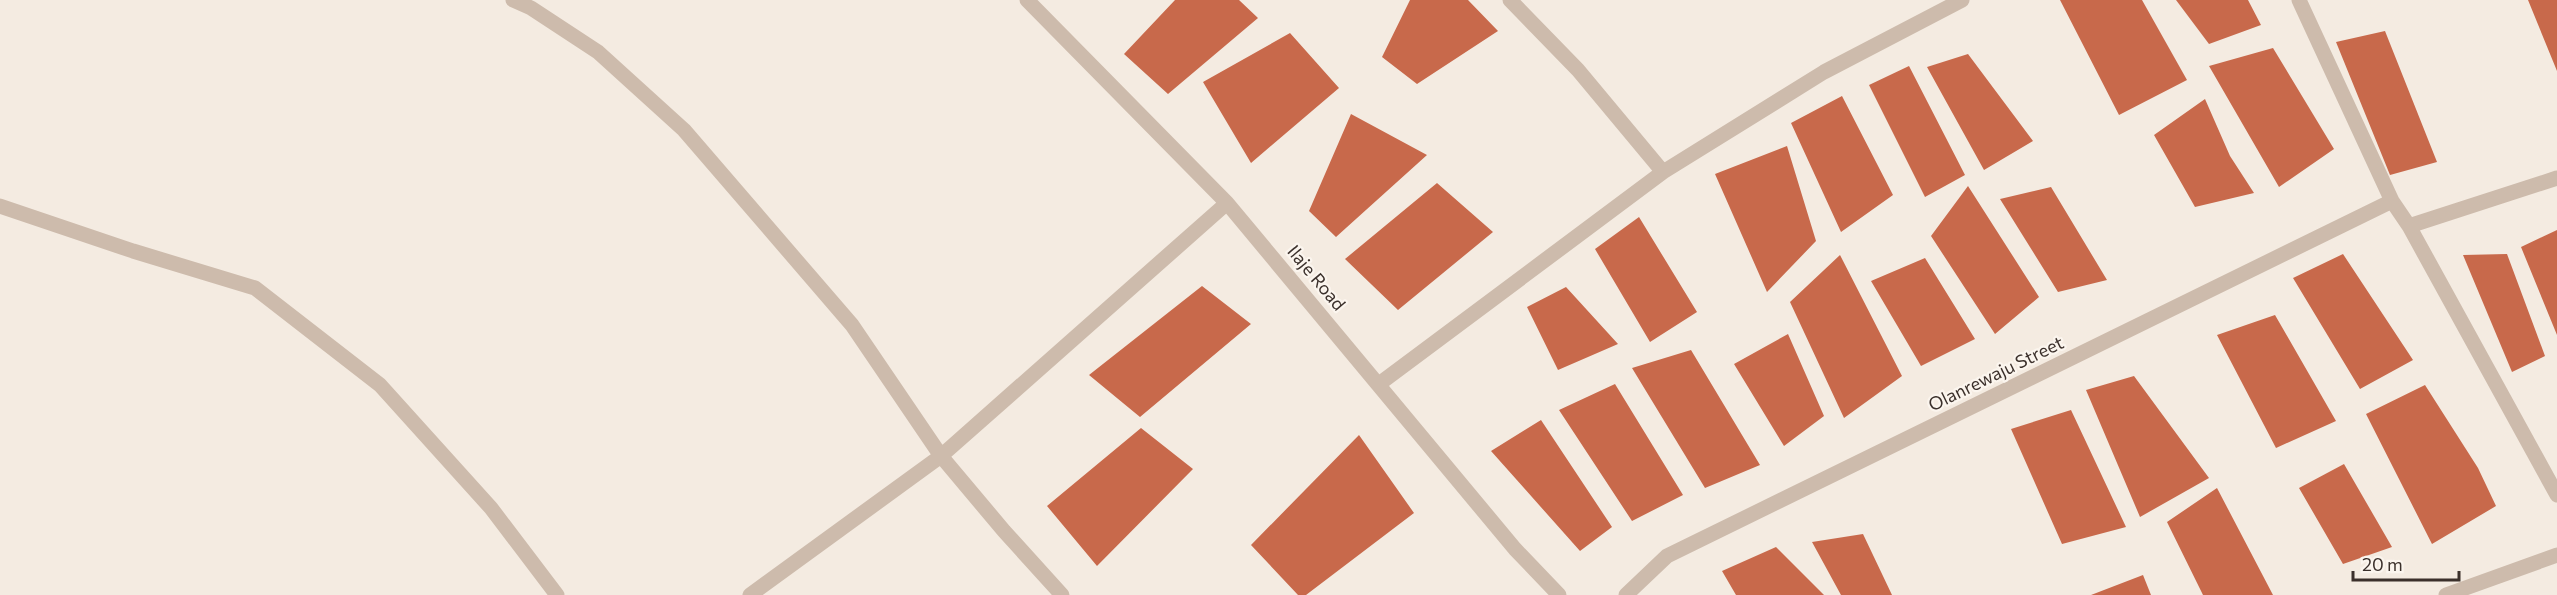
<svg xmlns="http://www.w3.org/2000/svg" width="2557" height="595" font-family="Commissioner,sans-serif">
<style>
.building{fill:#c8694b}
.lines{fill:none;stroke-linecap:round;stroke-linejoin:round}
.minor{stroke:#cdbbac;stroke-width:15}
.labels{text-anchor:middle;stroke-width:4.5;stroke-linejoin:round;paint-order:stroke}
.street-label{font-size:18px;fill:#3b302b;stroke:#fbf5ee}
</style>
<rect width="100%" height="100%" fill="#f4ebe1"/>
<path class="building" d="M1175,0H1239L1258,18L1168,94L1124,54Z
M1410,0H1468L1498,31L1417,84L1382,57Z
M2060,0H2142L2187,80L2119,115Z
M2176,0H2248L2261,25L2209,44Z
M2528,0H2557V71Z
M2385,31L2437,162L2390,175L2336,42Z
M1290,33L1339,88L1251,163L1203,82Z
M2273,48L2334,149L2279,187L2209,66Z
M1968,54L2033,141L1984,170L1927,67Z
M1909,66L1965,175L1925,197L1869,85Z
M1842,96L1893,195L1841,232L1791,123Z
M2205,99L2230,156L2254,193L2195,207L2154,135Z
M1351,114L1427,155L1336,237L1309,211Z
M1787,146L1816,241L1767,292L1715,174Z
M1437,183L1493,232L1398,310L1345,259Z
M1968,186L2039,297L1995,334L1931,236Z
M2051,187L2107,280L2058,292L2000,199Z
M1639,217L1697,312L1650,342L1595,249Z
M2557,230V335L2521,247Z
M2343,254L2413,360L2360,389L2293,278Z
M2507,254L2545,356L2512,372L2463,255Z
M1840,255L1902,376L1844,418L1790,302Z
M1925,258L1975,339L1921,366L1871,281Z
M1202,286L1251,324L1140,417L1089,375Z
M1566,287L1618,344L1558,370L1527,307Z
M2275,315L2336,421L2276,448L2217,335Z
M1788,334L1824,416L1784,446L1734,364Z
M1691,350L1760,465L1705,488L1632,368Z
M2134,376L2209,478L2140,517L2086,390Z
M1615,384L1683,495L1632,521L1559,410Z
M2425,385L2478,468L2496,506L2432,544L2366,414Z
M2071,410L2126,527L2062,544L2011,429Z
M1541,420L1612,527L1580,551L1491,451Z
M1141,428L1193,469L1097,566L1047,506Z
M1359,435L1414,513L1306,595H1298L1251,545Z
M2344,464L2392,547L2343,564L2299,488Z
M2217,488L2273,595H2203L2167,522Z
M1863,534L1892,595H1841L1812,542Z
M1776,547L1824,595H1736L1722,571Z
M2143,575L2151,595H2091Z"/>
<g class="lines">
<path class="minor" d="M513,0L531,8L598,52L684,130L852,325L941,456L1004,531L1062,595
M1027,0L1227,203L1515,549L1559,595
M1510,0L1578,70L1663,172
M2299,0L2392,201L2409,226L2557,495
M0,206L133,251L255,288L380,385L491,508L557,595
M2409,226L2557,178
M1379,384L1663,172L1824,72L1962,0
M750,595L941,456L1227,203
M1626,595L1667,556L2392,201
M2446,595L2557,555"/>
</g>
<g class="labels">
<g class="street-label">
<text transform="translate(1316 278) rotate(50)" y="6">Ilaje Road</text>
<text transform="translate(1996 374) rotate(-26)" y="6">Olanrewaju Street</text>
</g>
</g>
<path d="M2353 571v9h106v-9" fill="none" stroke="#3b302b" stroke-width="3"/>
<text x="2362" y="571" font-size="18" fill="#3b302b" stroke="#fbf5ee" stroke-width="4.5" paint-order="stroke">20 m</text>
</svg>
